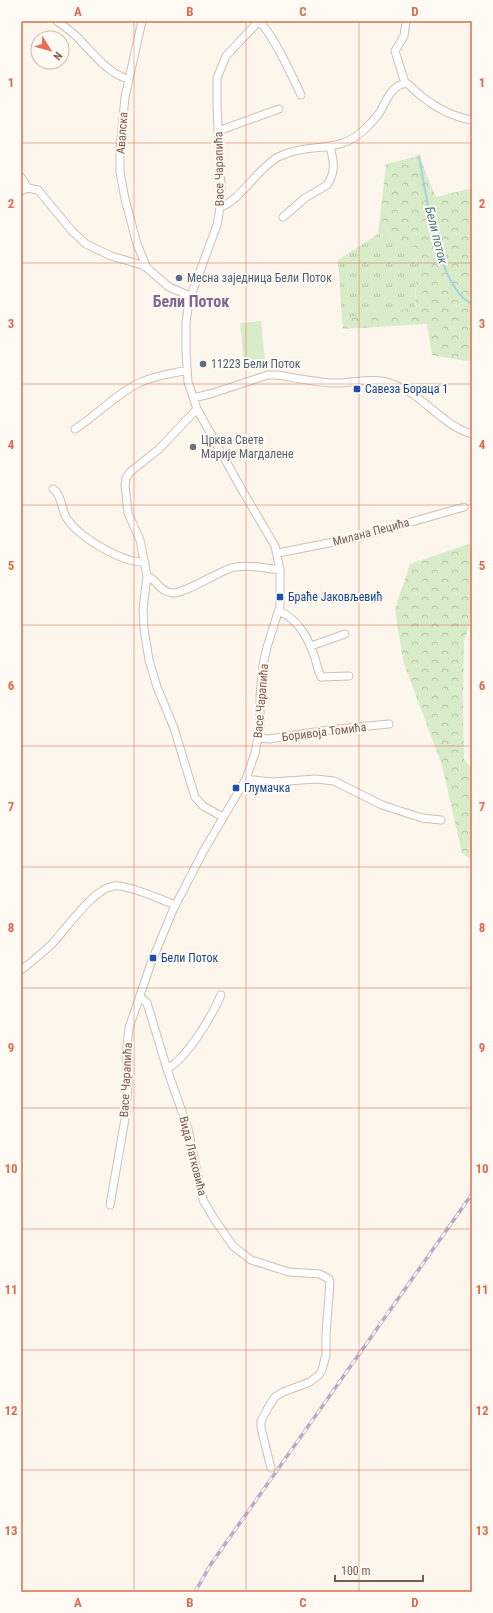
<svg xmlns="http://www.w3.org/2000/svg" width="493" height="1613" font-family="'Roboto Condensed',sans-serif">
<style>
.grass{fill:url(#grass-tufts)}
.forest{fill:url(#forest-crowns)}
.garden{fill:#d8ecc9}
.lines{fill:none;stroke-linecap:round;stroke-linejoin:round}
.stream{stroke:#a5d3da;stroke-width:2}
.minor-casing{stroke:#d1beb0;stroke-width:9}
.minor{stroke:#fff;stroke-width:7}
.rail-casing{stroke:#b9a8c9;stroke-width:3.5}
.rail{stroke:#fffaf3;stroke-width:2;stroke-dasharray:6;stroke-linecap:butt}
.grid{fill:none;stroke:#dc6d51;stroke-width:1;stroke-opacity:0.55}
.service-dot{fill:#5c6f8a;stroke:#fffaf3;stroke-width:1.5}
.transit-dot{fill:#1a4fb4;stroke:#fffaf3;stroke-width:1.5}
.worship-dot{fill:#6b7280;stroke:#fffaf3;stroke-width:1.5}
.labels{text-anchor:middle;stroke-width:4;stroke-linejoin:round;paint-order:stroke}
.street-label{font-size:12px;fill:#7a5c4d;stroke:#fffaf3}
.service-label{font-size:12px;fill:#4e5e75;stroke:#fffaf3;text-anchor:start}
.transit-label{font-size:12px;fill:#164399;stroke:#fffaf3;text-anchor:start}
.worship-label{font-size:12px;fill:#5b616d;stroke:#fffaf3;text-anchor:start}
.water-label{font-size:13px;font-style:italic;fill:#437c86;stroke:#fffaf3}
.district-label{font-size:16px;font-weight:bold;fill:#846695;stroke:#fffaf3}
.neatline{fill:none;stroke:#dc6d51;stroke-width:1.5}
.grid-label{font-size:13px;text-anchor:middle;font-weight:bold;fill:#dc6d51}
</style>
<defs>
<pattern id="grass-tufts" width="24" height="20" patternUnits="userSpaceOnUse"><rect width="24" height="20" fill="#d8ecc9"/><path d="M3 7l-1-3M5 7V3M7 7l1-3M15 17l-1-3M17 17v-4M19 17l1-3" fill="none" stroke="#b4c2a5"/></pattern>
<pattern id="forest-crowns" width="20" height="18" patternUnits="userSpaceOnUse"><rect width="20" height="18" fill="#d8ecc9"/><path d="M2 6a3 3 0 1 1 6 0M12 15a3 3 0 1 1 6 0" fill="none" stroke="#b4c2a5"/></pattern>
</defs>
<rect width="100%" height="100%" fill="#fdf6ec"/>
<path class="grass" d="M378,234L417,248L415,309L342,318L338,260Z"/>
<path class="forest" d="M419,156L436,197L472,188V362L432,355L427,324L343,329L342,318L415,308L417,248L378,234L386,164Z
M472,543V618L464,641L463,704L464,759L472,769V861L462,853L442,765L403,661L395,609L410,564Z"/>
<path class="garden" d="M261,321L265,361L244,363L240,323Z"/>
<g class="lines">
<path class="stream" d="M419,156C426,192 437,288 472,304"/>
<g class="minor-casing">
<path id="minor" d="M57,21C64,26 71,31 77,37C92,52 107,73 128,79
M142,21L125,97L120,149V172L125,199L137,244L147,268
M259,22C273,33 293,78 301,95
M405,83L395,51L404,36L406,21
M218,131L279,109
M21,177L28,188
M21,191L28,188L38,190L72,231L86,244L111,256L142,265L147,268L169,287L190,296
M220,207C238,203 258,168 278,157C309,141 339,156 366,128C371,123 376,118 380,112C386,101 393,82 408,84C425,101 447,116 472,120
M283,217L305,198L327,185C336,172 334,161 330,147
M193,398L210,394L268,375H277C296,378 314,382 332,383C353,384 372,376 393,384C423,394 441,425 472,434
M197,409L159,449L130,472L126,478L125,485L128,513L140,540L147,576L143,609L144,629L149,660L157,687L174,728L195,797L203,806L223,817
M75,429C97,415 116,394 139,383C153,376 171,374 187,370
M53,489C62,495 61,508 66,517C78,537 122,563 145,562
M278,553L359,537L464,507
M147,576C157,580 160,592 172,593C184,594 216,573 231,568C247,564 264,568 280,570
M279,611C299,620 308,638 315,658C317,665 318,671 321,677L349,676
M311,646L345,634
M258,738L269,739L328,730L389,724
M246,779L272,782L316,779L334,781L382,805L422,818L441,820
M21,970C32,962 42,953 52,944C65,930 94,888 114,886C125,884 163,900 175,905
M140,997L147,1003L167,1069L188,1129L203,1200L215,1220L233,1246L251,1260L289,1272L320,1274L329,1279L330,1282L326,1334V1355L322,1370L319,1375L310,1382L283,1392L275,1397L269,1406L261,1421V1428L271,1468
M167,1069C187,1058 212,1016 221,995
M110,1205L126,1113L128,1083L126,1054L129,1028L151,963L173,910L204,850L246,779L255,753L260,727V696L263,665L267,647L280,606V570L275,546L242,490L197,409L188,382L186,352V323L189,301L217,225L220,207L221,187L217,107V78L226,56L259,21"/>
</g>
<use href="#minor" class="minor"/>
<g class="rail-casing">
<path id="rail" d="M195,1592L211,1564L472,1194"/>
</g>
<use href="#rail" class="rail"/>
</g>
<path class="grid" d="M134,21V1592M246,21V1592M359,21V1592M21,143H472M21,263H472M21,384H472M21,505H472M21,625H472M21,746H472M21,867H472M21,988H472M21,1108H472M21,1229H472M21,1350H472M21,1470H472"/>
<g class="service-dot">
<circle cx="179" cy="278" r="4"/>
<circle cx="203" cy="364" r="4"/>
</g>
<g class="transit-dot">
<rect x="353" y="385" width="8" height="8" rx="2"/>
<rect x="276" y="593" width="8" height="8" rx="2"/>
<rect x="232" y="784" width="8" height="8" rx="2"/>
<rect x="149" y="954" width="8" height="8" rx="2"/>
</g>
<circle class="worship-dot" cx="193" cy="447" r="4"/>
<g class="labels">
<g class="street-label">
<text transform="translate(122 133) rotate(-86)" y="4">Авалска</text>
<text transform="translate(219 169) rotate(-91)" y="4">Васе Чарапића</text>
<text transform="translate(371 532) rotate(-15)" y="4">Милана Пецића</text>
<text transform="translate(261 701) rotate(-85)" y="4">Васе Чарапића</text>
<text transform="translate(324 732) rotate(-7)" y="4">Боривоја Томића</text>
<text transform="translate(126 1080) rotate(-87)" y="4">Васе Чарапића</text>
<text transform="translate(193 1156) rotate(76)" y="4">Вида Латковића</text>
</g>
<g class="service-label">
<text x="187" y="282">Месна заједница Бели Поток</text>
<text x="211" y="368">11223 Бели Поток</text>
</g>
<g class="transit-label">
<text x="365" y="393">Савеза Бораца 1</text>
<text x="288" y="601">Браће Јаковљевић</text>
<text x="244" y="792">Глумачка</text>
<text x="161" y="962">Бели Поток</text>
</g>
<g class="worship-label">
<text x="201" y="444">Црква Свете<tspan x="201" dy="14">Марије Магдалене</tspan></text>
</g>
<g class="water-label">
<text transform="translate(437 235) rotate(76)" y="5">Бели поток</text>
</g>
<g class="district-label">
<text x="191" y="307">Бели Поток</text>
</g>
</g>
<rect width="493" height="1613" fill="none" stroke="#fffaf3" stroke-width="44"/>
<g transform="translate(50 50) rotate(127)"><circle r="19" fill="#fffaf3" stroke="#cabbb1"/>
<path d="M0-3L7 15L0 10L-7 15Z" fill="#e76f51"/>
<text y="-6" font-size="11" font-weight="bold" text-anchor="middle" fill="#7a5c4d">N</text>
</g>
<path d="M335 1575v6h88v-6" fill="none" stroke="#7a5c4d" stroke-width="2"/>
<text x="341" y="1575" font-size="12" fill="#7a5c4d" stroke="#fffaf3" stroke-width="3" paint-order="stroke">100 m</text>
<rect x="22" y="22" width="449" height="1569" class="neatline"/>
<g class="grid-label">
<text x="78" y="16">A</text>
<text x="190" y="16">B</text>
<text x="303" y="16">C</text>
<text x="415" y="16">D</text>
<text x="11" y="87">1</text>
<text x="482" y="87">1</text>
<text x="11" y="208">2</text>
<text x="482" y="208">2</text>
<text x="11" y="328">3</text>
<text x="482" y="328">3</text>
<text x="11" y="449">4</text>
<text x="482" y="449">4</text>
<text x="11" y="570">5</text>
<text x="482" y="570">5</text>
<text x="11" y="690">6</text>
<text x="482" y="690">6</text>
<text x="11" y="811">7</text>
<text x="482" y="811">7</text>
<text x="11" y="932">8</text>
<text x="482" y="932">8</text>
<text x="11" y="1052">9</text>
<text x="482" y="1052">9</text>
<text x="11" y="1173">10</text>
<text x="482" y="1173">10</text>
<text x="11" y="1294">11</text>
<text x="482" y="1294">11</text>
<text x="11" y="1415">12</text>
<text x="482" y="1415">12</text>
<text x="11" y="1535">13</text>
<text x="482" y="1535">13</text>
<text x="78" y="1607">A</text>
<text x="190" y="1607">B</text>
<text x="303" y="1607">C</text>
<text x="415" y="1607">D</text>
</g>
</svg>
